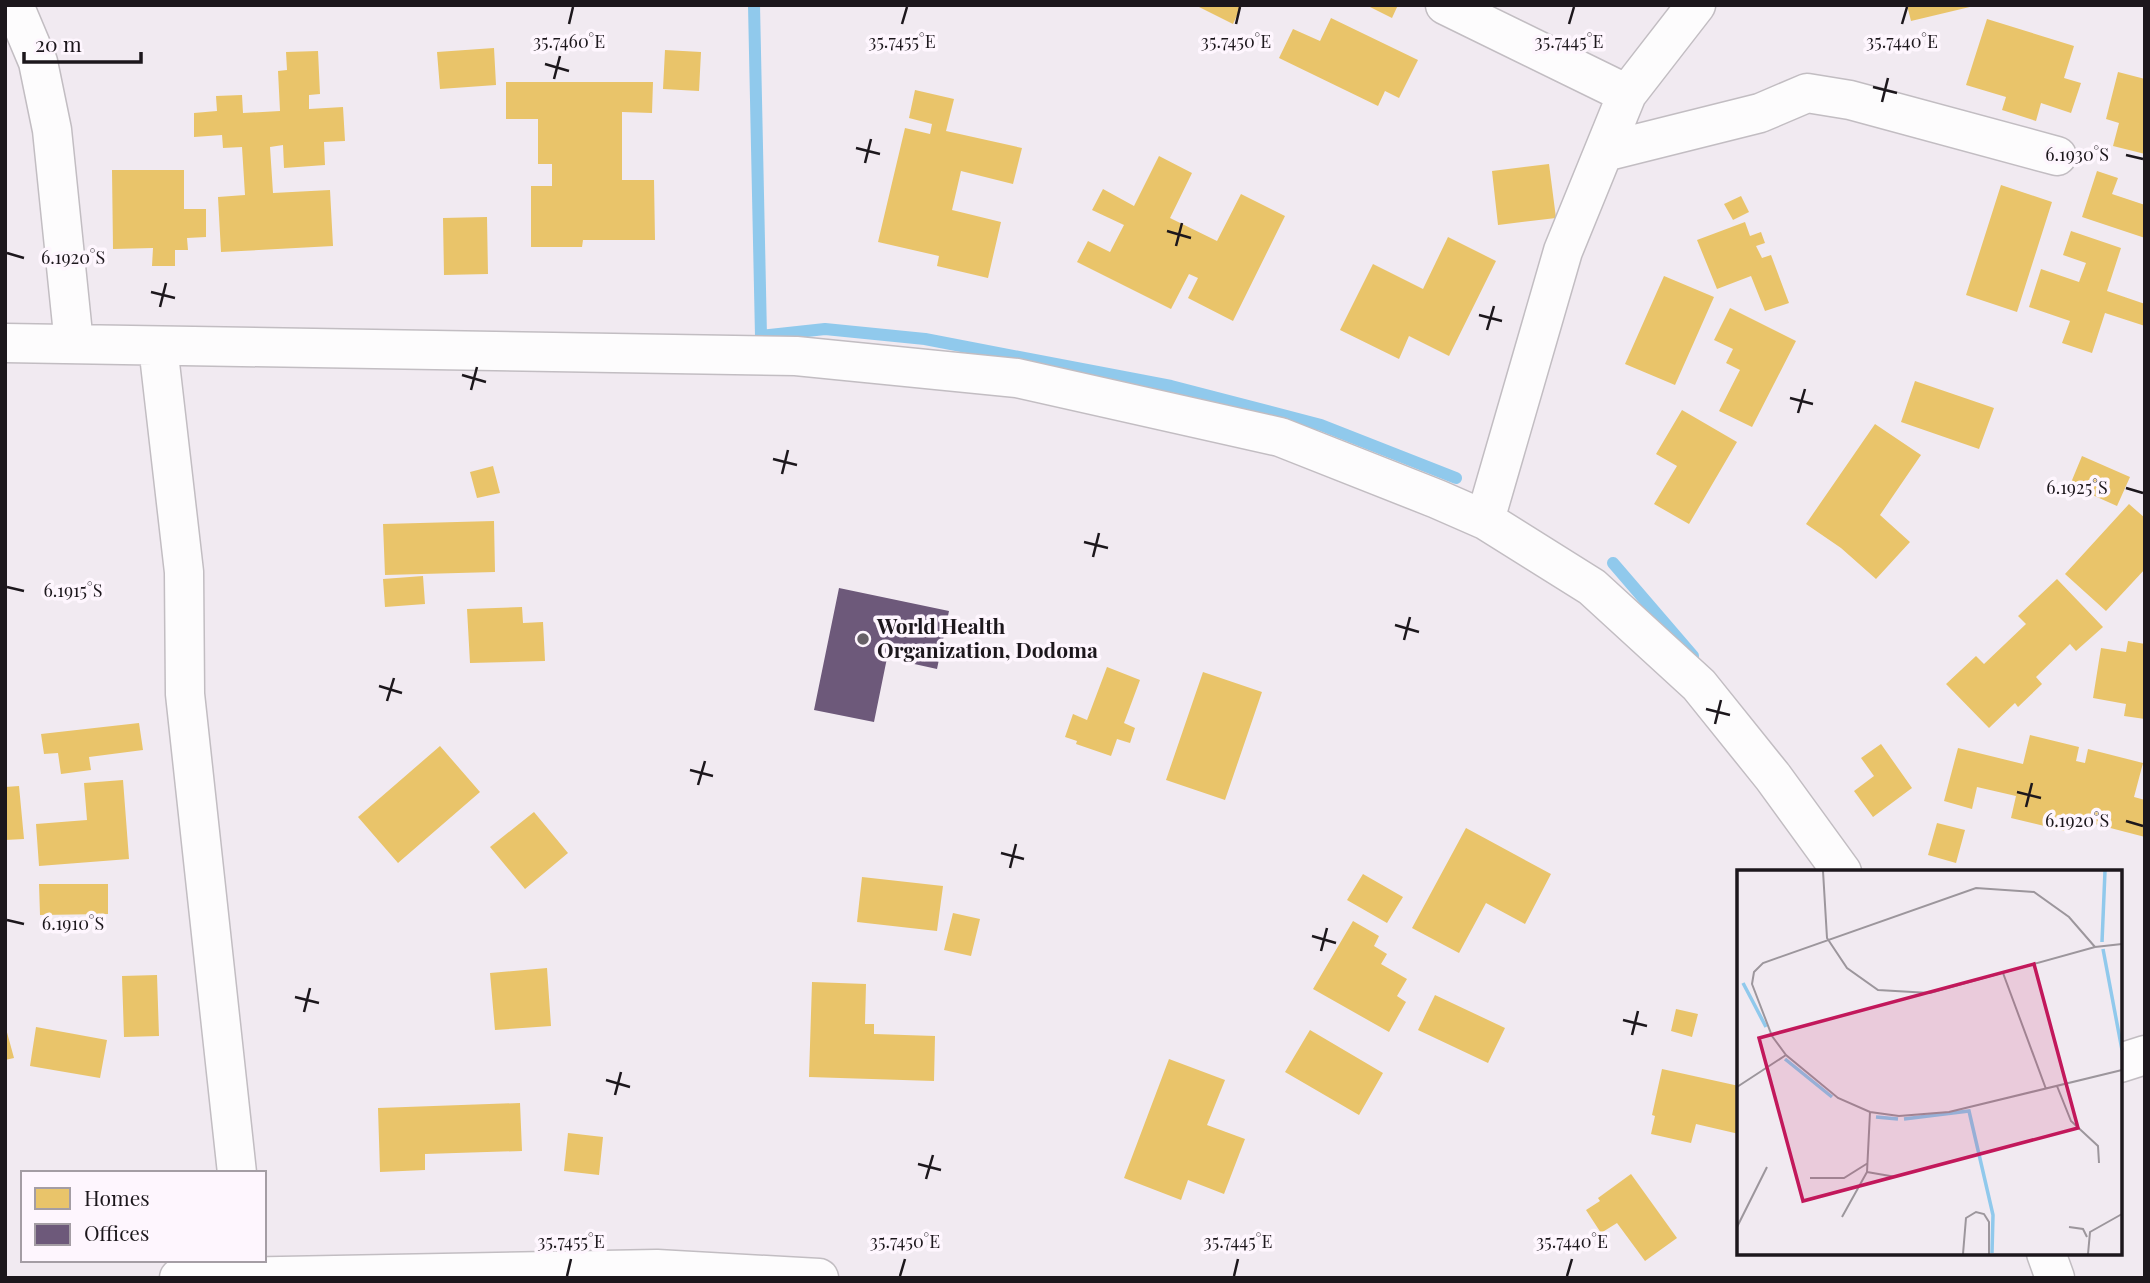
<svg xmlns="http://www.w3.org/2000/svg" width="2150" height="1283" font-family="'Playfair Display',serif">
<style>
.homes{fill:#e9c46a}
.offices{fill:#6d597a}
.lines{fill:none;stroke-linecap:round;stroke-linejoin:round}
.stream{stroke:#90c9ec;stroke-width:12}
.minor-casing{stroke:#c2bdc2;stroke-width:41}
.minor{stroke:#fdfcfd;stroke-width:38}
.ticks{fill:none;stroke:#1c171c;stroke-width:2.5}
.poi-dot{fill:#676167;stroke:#fef6fe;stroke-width:2.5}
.labels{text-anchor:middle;stroke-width:7;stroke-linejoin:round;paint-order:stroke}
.poi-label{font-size:21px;font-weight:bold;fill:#1c171c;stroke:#fef6fe;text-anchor:start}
.inset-river{fill:none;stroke:#90c9ec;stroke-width:3.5}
.inset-road{fill:none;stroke:#9c969c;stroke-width:2}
.view{fill:#c2185b;fill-opacity:0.15;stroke:#c2185b;stroke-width:3.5}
.inset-edge{fill:none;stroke:#1c171c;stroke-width:3.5}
.ticks-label{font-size:18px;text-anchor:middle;fill:#1c171c;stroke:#fef6fe;stroke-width:7;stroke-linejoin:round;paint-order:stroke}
</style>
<rect width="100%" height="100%" fill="#f1eaf1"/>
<path class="homes" d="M1200,5H1242L1233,24L1199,7Z
M1366,5H1398L1392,18Z
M1907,5H1974V6L1911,21Z
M1331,18L1418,60L1399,98L1385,91L1378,106L1279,58L1293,29L1320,41Z
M1987,19L2074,46L2064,78L2081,83L2071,113L2041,103L2036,121L2002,110L2006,97L1966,85Z
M494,48L496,85L440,89L437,52Z
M665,50L701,52L699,91L663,89Z
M318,51L320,94L309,95V109L343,107L345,141L324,142L325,165L284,168L283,145L270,147L273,193L330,190L333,246L221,252L218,197L245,195L242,147L223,148L222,135L194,137V113L217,111L216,96L242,95L243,113L280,111L278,71L287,70L286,52Z
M2118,72L2145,79V154L2113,146L2119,123L2106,119Z
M506,82H653L652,113L622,112V180H654L655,240H583L582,247H531V186H552V164H538V119H506Z
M915,90L954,99L946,131L1022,148L1013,184L961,171L952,210L1001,222L988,278L937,266L939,256L878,242L905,128L930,134L932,124L909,118Z
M1159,156L1192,173L1170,218L1217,241L1241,194L1285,216L1233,321L1188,298L1198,278L1189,274L1171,309L1077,262L1088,241L1110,252L1124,225L1092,210L1103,189L1134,206Z
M1549,164L1556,218L1498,225L1492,171Z
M112,170H184V209H206V237L187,238L188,250H175V266H152L153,248L113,249Z
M2097,171L2118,178L2112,194L2145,205V238L2082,217Z
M2001,185L2052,202L2017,312L1966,295Z
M1741,196L1749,212L1733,220L1724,204Z
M487,217L488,274L444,275L443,218Z
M1745,222L1750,236L1761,232L1765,243L1756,246L1762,258L1771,255L1789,303L1765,311L1751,276L1717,289L1697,240Z
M2071,231L2121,248L2107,291L2145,304V326L2105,313L2092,353L2062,343L2070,321L2029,307L2041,269L2079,282L2086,263L2063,255Z
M1448,237L1496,261L1449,356L1409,336L1399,359L1340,330L1373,264L1423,289Z
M1664,276L1714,297L1675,385L1625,364Z
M1730,308L1796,341L1752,427L1719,411L1740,370L1726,363L1733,349L1714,340Z
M1915,381L1994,408L1979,449L1901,422Z
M1682,410L1737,442L1689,524L1654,504L1677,466L1656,454Z
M1875,424L1921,455L1880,515L1910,542L1876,579L1841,548L1806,524Z
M2082,456L2130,477L2117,506L2070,485Z
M493,466L500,493L477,498L470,472Z
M2129,504L2145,518V569L2106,611L2065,574Z
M494,521L495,572L385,575L383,524Z
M423,576L425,604L385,607L383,579Z
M2057,579L2103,627L2076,651L2070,644L2036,677L2042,684L2018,707L2015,703L1989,728L1946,684L1976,656L1984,664L2026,624L2018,616Z
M522,607L523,623L543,622L545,661L470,663L467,609Z
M2128,641L2145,644V719L2124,716L2126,704L2093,698L2101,648L2126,652Z
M1107,667L1140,680L1124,723L1135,728L1130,743L1117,739L1111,756L1076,744L1077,741L1065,737L1073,714L1087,720Z
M1203,672L1262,692L1225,800L1166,780Z
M139,723L143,750L89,757L91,770L61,774L58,753L44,754L41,734Z
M2030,735L2079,747L2076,761L2085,763L2088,749L2143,763L2134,797L2145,800V837L2072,818L2069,832L2011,818L2016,796L1977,787L1972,809L1944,801L1958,748L2023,764Z
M1881,744L1912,788L1873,817L1854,791L1874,776L1861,758Z
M440,746L480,792L398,863L358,817Z
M123,780L129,859L39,866L36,824L87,820L84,783Z
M19,786L24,839L5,840V787Z
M534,812L568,853L525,889L490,847Z
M1937,823L1965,830L1956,863L1928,855Z
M1466,828L1551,874L1525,924L1486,903L1459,953L1412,928Z
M1363,874L1403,897L1387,923L1347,900Z
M862,877L943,886L937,931L857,922Z
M39,884H108V914L40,915Z
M953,913L980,919L971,956L944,950Z
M1353,921L1379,936L1374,946L1387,954L1381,964L1407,979L1397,996L1406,1002L1389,1032L1313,989Z
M547,968L551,1026L495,1030L490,973Z
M157,975L159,1036L124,1037L122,976Z
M812,982L866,984L865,1024H874V1034L935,1036L934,1081L809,1077Z
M1435,995L1505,1028L1488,1063L1418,1030Z
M1676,1009L1698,1014L1692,1037L1671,1031Z
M5,1025L14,1058L5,1060Z
M36,1027L107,1040L100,1078L30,1066Z
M1310,1030L1383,1073L1359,1115L1285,1072Z
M1169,1059L1225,1080L1207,1125L1245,1139L1224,1194L1188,1180L1181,1200L1124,1178Z
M1662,1069L1739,1086V1134L1696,1124L1691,1143L1651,1134L1655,1116L1652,1115Z
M520,1103L522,1151L425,1154V1170L380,1172L378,1108Z
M568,1133L603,1137L599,1175L564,1171Z
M1631,1174L1677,1238L1645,1261L1617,1223L1601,1233L1586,1210L1600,1201L1598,1198Z"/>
<path class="offices" d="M839,588L949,611L937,669L887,658L874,722L814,710Z"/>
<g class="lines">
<path class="stream" d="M754,5L761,336L825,329L925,339L1171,386L1321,425L1456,478
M1613,563L1693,656"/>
<g class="minor-casing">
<path id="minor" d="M14,5L38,62L52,130L74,344
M1445,5L1627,94
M1604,152L1760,113L1807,93L1850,100L2057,156
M5,343L796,356L1017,378L1280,437L1437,499L1485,520L1592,587L1699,685L1773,777L1842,872
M158,346L184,572L185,694L237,1173
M1485,520L1563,251L1627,94L1696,5
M2120,1063L2145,1055
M2046,1253L2055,1278
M179,1278L657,1269L819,1278"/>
</g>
<use href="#minor" class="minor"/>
</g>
<path class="ticks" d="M569,24L573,7M902,24L907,7M1236,24L1240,7M1569,24L1574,7M1902,24L1907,7M545,64L569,71M554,79L560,56M1873,87L1897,93M1882,102L1888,78M856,148L880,154M2126,155L2143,159M865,163L871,139M1167,231L1191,238M1176,246L1182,223M7,253L24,258M151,292L175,298M160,307L166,283M1479,315L1502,321M1487,330L1494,306M462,375L486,382M471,390L477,367M1790,398L1813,404M1798,413L1805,389M773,459L797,465M782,474L788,450M2126,488L2143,493M1084,542L1108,548M1093,557L1099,533M7,587L24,591M1395,625L1419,632M1404,640L1410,617M379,686L402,693M387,701L394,678M1706,709L1730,715M1715,724L1721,700M690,770L713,776M698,785L705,761M2017,792L2041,798M2026,807L2032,783M2126,821L2143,826M1001,853L1024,859M1010,868L1016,844M7,920L24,924M1312,936L1336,943M1321,951L1327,928M295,997L319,1003M304,1012L310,988M1623,1020L1647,1026M1632,1035L1638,1011M606,1080L630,1087M615,1095L621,1072M918,1164L941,1170M926,1179L933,1155M567,1276L571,1259M900,1276L905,1259M1234,1276L1238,1259M1567,1276L1572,1259"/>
<circle class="poi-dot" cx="863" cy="639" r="7"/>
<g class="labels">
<g class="poi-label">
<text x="877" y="634">World Health<tspan x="877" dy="24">Organization, Dodoma</tspan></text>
</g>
</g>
<g transform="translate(1737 870)">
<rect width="385" height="385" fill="#f1eaf1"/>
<path class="inset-river" d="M365,72L368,1M366,79L385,180M6,113L16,132M16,132L29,157M48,189L95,227M139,247L161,249M167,249L232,241L256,345L255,383"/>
<path class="inset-road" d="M86,1L90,68L110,98L141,120L193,123L358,77L385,74M358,77L332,47L297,22L239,18L26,93L17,102L15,114L35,166L49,185L101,228L133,242L162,246L212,242L385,200M266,103L309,219M320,216L334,251L361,276L362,293M0,217L49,185M130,302L159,307M73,308H107L131,293M105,347L130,302L133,242M0,357L30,297M332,357L346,359L350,367M226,384L229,348L239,342L247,344L252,352V384M351,384L353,362L385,344"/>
<path class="view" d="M297,94L341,258L66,331L22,168Z"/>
<rect width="385" height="385" class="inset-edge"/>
</g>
<g class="ticks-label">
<text x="569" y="48">35.7460°E</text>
<text x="902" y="48">35.7455°E</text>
<text x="1236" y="48">35.7450°E</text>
<text x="1569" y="48">35.7445°E</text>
<text x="1902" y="48">35.7440°E</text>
<text x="2077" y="161">6.1930°S</text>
<text x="73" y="264">6.1920°S</text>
<text x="2077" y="494">6.1925°S</text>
<text x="73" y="597">6.1915°S</text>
<text x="2077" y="827">6.1920°S</text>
<text x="73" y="930">6.1910°S</text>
<text x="571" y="1248">35.7455°E</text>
<text x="905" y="1248">35.7450°E</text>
<text x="1238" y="1248">35.7445°E</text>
<text x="1572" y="1248">35.7440°E</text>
</g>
<rect width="2150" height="1283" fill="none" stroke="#1c171c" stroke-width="14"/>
<rect x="21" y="1171" width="245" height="91" fill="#fef6fe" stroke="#a49da4" stroke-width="2"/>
<rect x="35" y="1188" width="35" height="21" fill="#e9c46a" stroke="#a49da4" stroke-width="2"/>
<text x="84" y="1206" font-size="21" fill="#1c171c">Homes</text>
<rect x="35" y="1224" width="35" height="21" fill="#6d597a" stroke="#a49da4" stroke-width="2"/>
<text x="84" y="1241" font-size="21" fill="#1c171c">Offices</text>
<path d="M24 52v10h117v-10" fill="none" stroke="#1c171c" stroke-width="3.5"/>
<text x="35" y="52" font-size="21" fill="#1c171c" stroke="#fef6fe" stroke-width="5" paint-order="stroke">20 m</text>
</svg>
